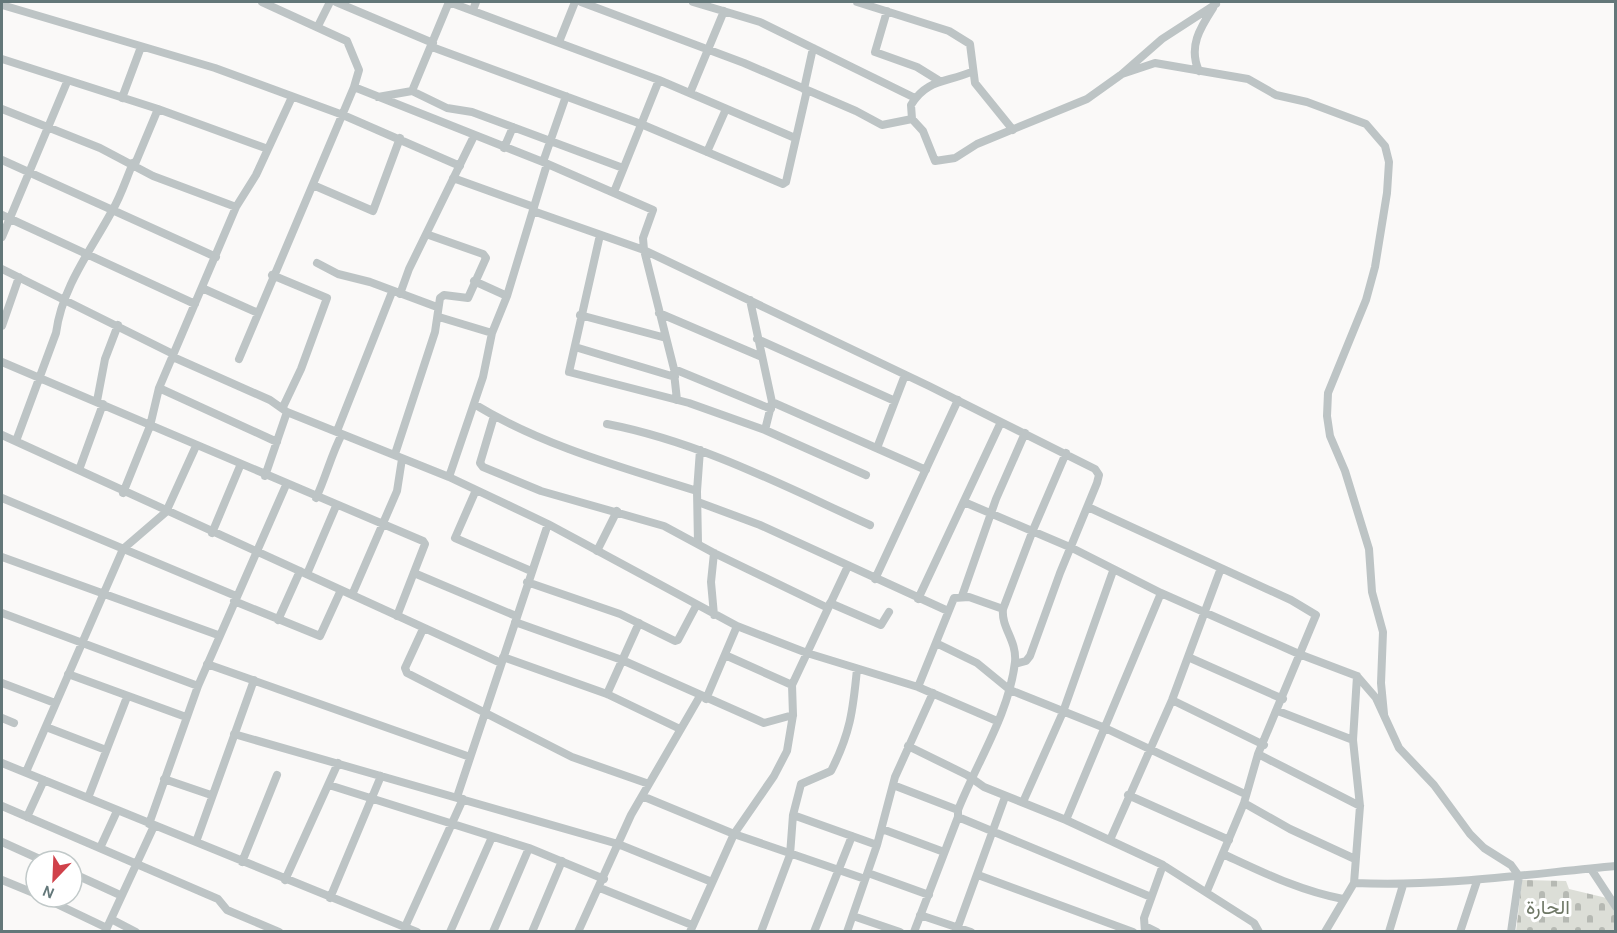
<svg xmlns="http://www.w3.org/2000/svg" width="1617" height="933" font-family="Karla,Vazirmatn,sans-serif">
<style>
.cemetery{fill:url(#cemetery-stones)}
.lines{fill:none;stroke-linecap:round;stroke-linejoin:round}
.street{stroke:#bdc4c5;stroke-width:8}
.labels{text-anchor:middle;stroke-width:6;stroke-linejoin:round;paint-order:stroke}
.park-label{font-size:20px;fill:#6f7866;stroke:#fff}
</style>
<defs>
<pattern id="cemetery-stones" width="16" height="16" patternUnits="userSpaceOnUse" patternTransform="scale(1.5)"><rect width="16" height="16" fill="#dcded7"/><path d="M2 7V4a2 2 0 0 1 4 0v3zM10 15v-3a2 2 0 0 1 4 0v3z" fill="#b6b9b3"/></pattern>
</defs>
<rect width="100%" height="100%" fill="#faf9f8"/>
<path class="cemetery" d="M1522,880L1566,881L1569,889L1615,900V931L1516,932Z"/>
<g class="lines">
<path class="street" d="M262,2L347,41L359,70L354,87
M336,2L433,43
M449,2L659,80L795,138
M581,2L744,63L856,111L882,125L912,119
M693,2L760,22L915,98
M857,2L949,31L970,44L975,83L1013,130
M2,5L215,68L343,115L460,166
M473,10L476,2
M887,11L875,52L917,67L938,80
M318,26L330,2
M559,42L575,2
M432,47L641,124L783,184L786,182L807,90
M2,59L158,109L268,149
M973,71C948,83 927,78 911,105L912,119L923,131L935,161L955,158L977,144L1087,99L1122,74L1162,39L1216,4
M1199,71C1188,47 1200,28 1213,8
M1122,74L1155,63L1248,79L1276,95L1307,102L1366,124L1385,146L1389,162L1387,193L1375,267L1366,300L1328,393L1327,416L1330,436L1345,471L1369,549L1372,592L1383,632L1381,683L1384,714
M804,89L813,48
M412,91L449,2
M690,93L724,11
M378,97L412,91L447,108L472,112L623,168
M122,98L141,47
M2,109L100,148L153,176L236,207
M504,148L513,127
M707,152L726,109
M2,160L216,257
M543,162L566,96
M135,164L158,109
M453,178L534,207
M313,185L373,211L400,138
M614,192L659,80
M533,211L644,250L674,369L771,409
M2,215L195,304
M600,235L569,372L689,403L765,430L866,475
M2,237L67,82
M317,263L338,274L370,282L437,307
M2,269L173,354
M272,275L327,298L301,369L283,407
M474,281L507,296
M202,288L258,313
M400,294L409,269L474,136
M750,300L772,402L765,430
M659,313L762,357
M580,315L666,338
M439,317L492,333
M2,326L19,277
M757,339L895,401
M575,347L675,377
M173,357L270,400L287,412L449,477L548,524L737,626L807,653L918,687L997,721
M239,359L354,87L543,162L653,210L643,238L644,250L929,386L1095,469L1099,475L1097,483L1060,573L1030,656L1026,661L1015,664
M2,362L423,541L425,544L397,616
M674,373L677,400
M159,388L277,442
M97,401L105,359L118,325
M772,402L926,470
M474,404C543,446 621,467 697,491
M494,416L480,463L483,467L541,491L664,526L714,553L828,608
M607,424C700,442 784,486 870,525
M337,431L392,292
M2,435L501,663
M16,441L56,333C62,287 91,250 112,211C121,196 126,179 133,163
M877,448L905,375
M395,454L435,332L440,298L444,295L468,298L486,258L483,254L426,234
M79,470L103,404
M265,476L287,412
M449,477L483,377L492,333L507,296L547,164
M476,490L455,538L531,571
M123,493L150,426L159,388L236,207L256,175L292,97
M2,498L236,596
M316,498C326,477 331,455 342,434
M698,502L760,525L948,611
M964,502L1072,548L1161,593L1299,654L1357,676L1376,698L1399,748L1434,785L1470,834L1484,848L1511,865L1519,876
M1088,507L1291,600L1316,615L1258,754L1244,803L1207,891
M212,533L240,466
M698,543L697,491L700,450
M597,551L617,511
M714,553L711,582L714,615
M2,557L218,635
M414,573L516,616
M307,574L336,506
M875,579L958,400
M527,582L620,614L675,641L678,640L696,606
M1161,593L1066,820L1163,865L1254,923L1259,932
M352,595L397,491L402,459
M962,596L996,499L1025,433
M918,599L1001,422
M234,601L320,636L341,590
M830,603L881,625L889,612
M2,613L198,686
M278,620L300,571
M515,622L622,660L764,723L793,715
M423,629L405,668L407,673L572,757L649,784
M936,643L977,663L1010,690L1105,728L1245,794
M725,655L792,685
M503,657L607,694L680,729
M1188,657L1283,699
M207,664L470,757
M68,674L186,717
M2,683L55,703
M918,687L954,598L969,597L1003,609
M607,694L639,623
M706,699L737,626
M1172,700L1264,745
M1278,711L1353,740
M2,718L14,723
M46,727L106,750
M234,734L618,844L712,882
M908,746L967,775L984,787L1066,820
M1258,754L1360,806
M2,763L417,932
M26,772L123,549L166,512L196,446
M164,779L211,795
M329,785L529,848L604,879
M893,785L958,810
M1128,795L1229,840
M642,796L734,834L865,879
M457,797L548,524
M88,798L127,697
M1023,802L1063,712L1113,571
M1244,803L1290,829L1355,859
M2,806L218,899L227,910L279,932
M793,815L877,845
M27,817L44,780
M958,817L1151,897
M149,824L198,686L286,485
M882,829L944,852
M1110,840L1172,700L1221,568
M2,842L44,861
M196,842L254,680
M100,848L117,811
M1223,854C1262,872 1300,891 1343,899
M242,862L277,775
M1591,869L1616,907
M72,873L120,895
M868,873L929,895
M978,875L1133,932
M2,880L36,894
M285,880L338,763
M1354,883C1442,887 1528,874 1616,866
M600,888L692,925
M42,897L107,928
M330,898L381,776
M920,915L971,932
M853,916L900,932
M111,919L136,932
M1145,926L1157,932
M405,927L463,799
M105,932L154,826
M450,932L492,837
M493,932L529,848
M532,932L562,861
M578,932L631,815L700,696
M690,932L734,834L774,776L787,751L793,715L792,685L848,566
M761,932L790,855L793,815L801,784L831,771C850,734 853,711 857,669
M814,932L852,836
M847,932L877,845L895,777L933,693
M914,932L958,817V810C977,762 1009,714 1015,662C1017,640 1001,628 1003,609L1033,530L1066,453
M956,932L1005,797
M1145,932L1144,918L1163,865
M1325,932L1354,883L1360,806L1353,740L1357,676
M1389,932L1403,885
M1460,932L1477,881
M1511,932L1519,876"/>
</g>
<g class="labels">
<g class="park-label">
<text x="1548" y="914">الحارة</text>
</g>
</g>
<rect width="1617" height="933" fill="none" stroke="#637779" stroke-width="6"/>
<g transform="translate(54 879) rotate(203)"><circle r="28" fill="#ffffff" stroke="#c1c9c9" stroke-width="1.5"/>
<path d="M0-4.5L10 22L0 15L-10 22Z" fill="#d0414a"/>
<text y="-9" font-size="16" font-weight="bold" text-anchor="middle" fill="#637779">N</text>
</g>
</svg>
